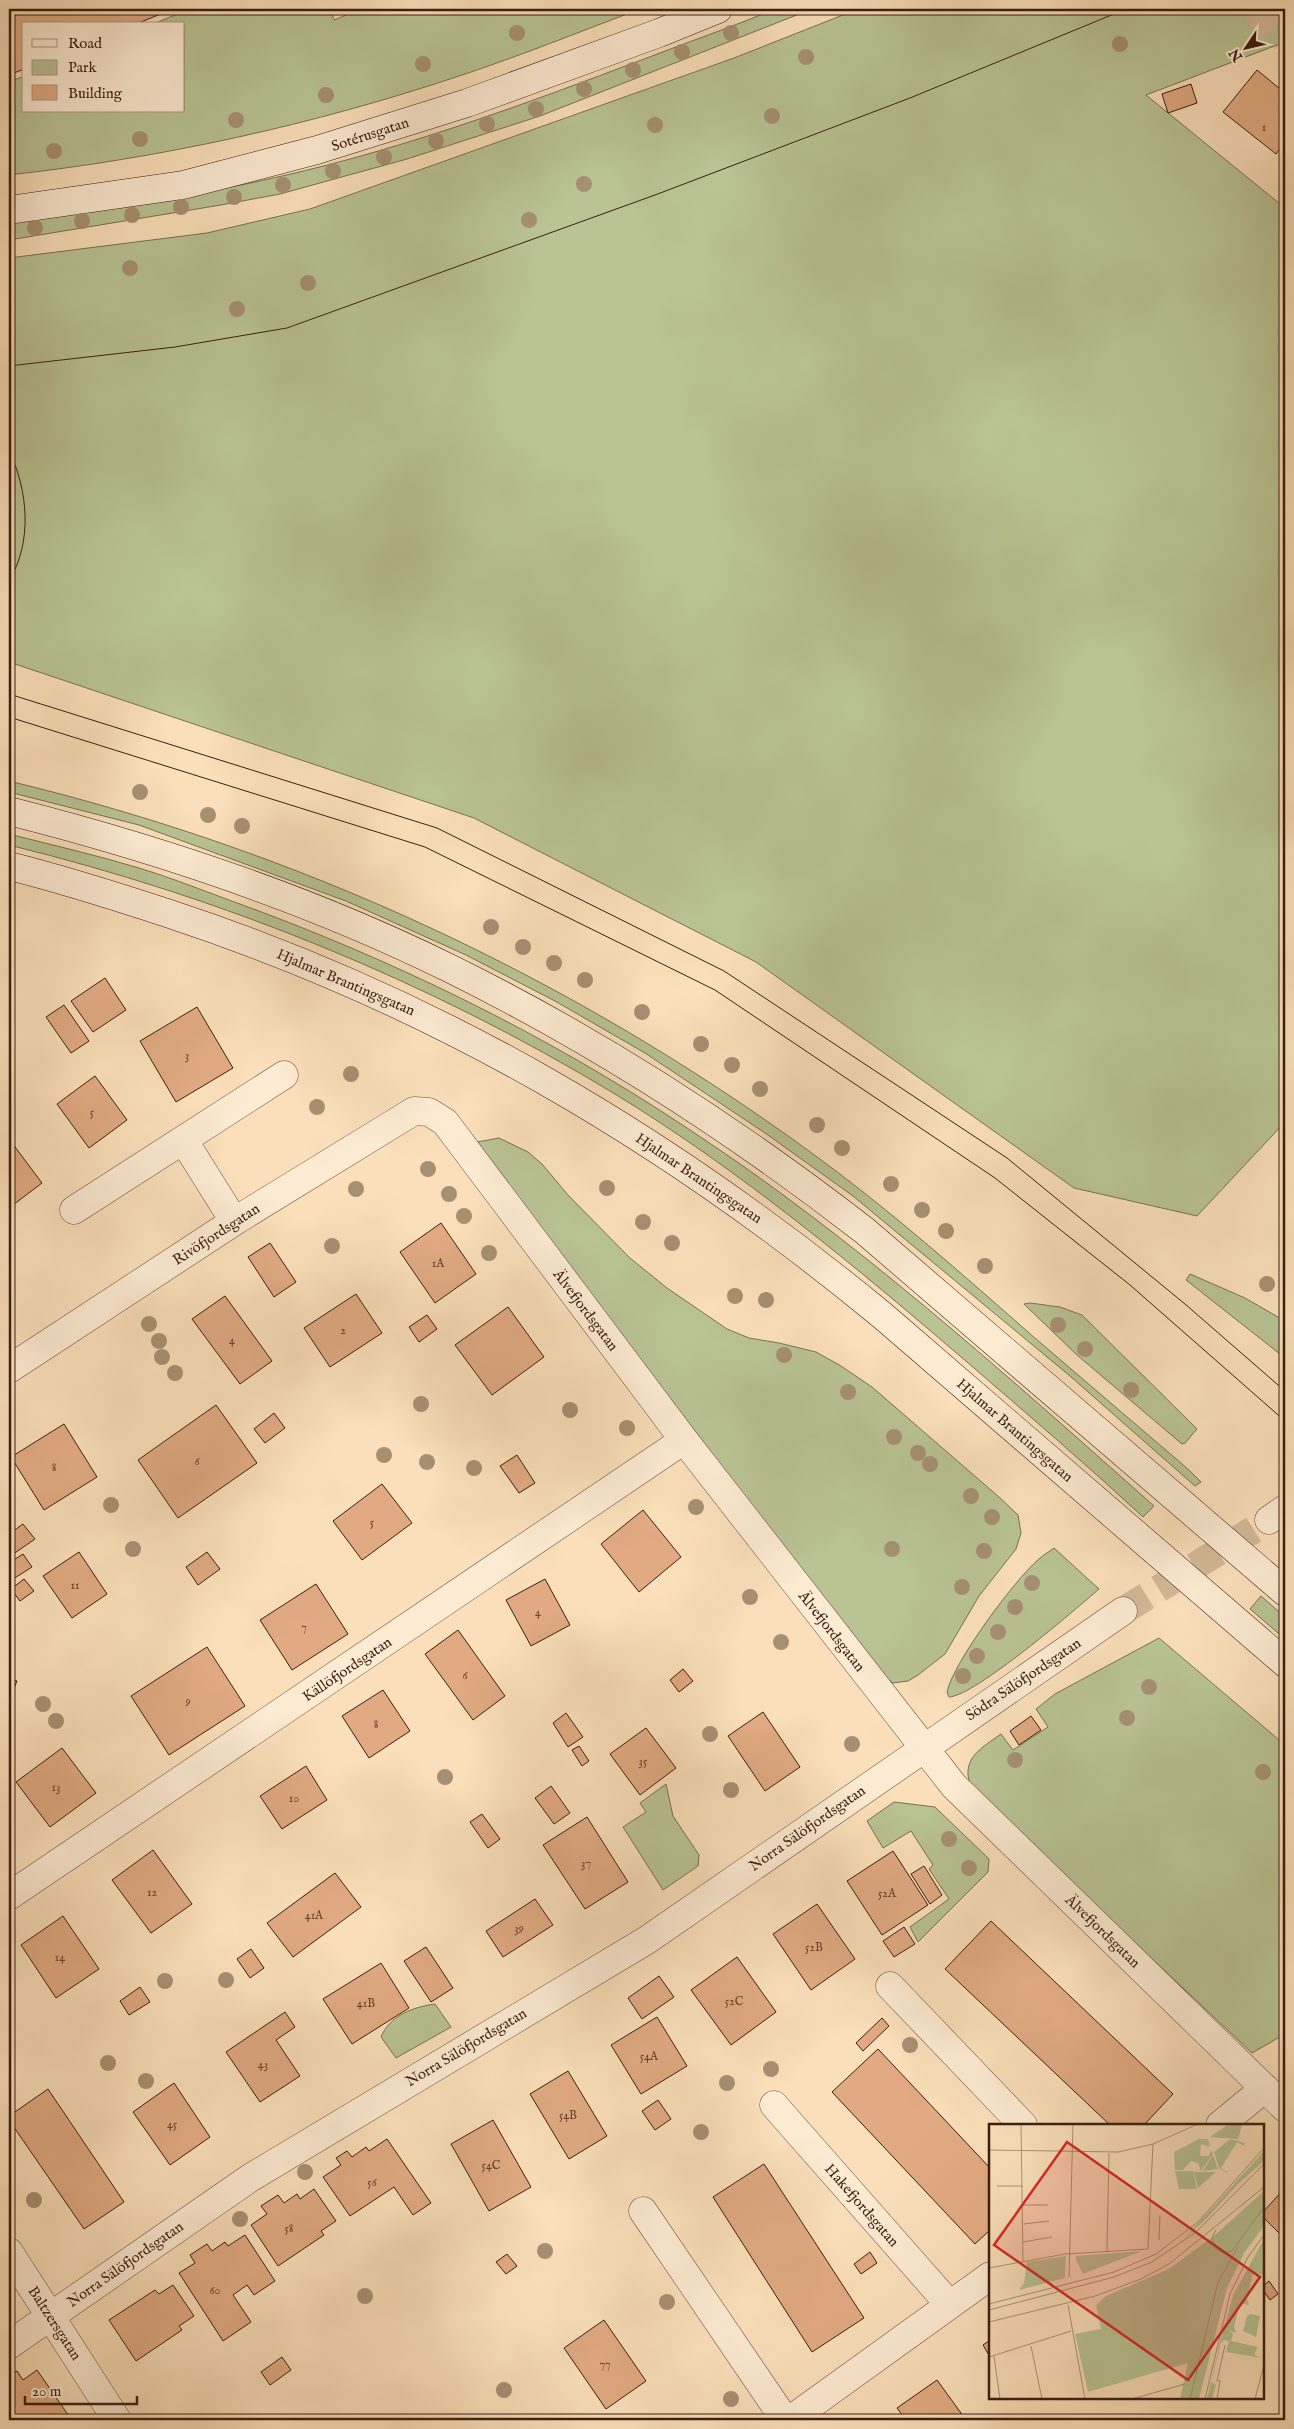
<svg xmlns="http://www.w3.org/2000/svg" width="1294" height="2429" font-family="'IM FELL English',serif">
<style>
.green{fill:#b9c394;stroke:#7a7152}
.building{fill:#e1aa82;stroke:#3b1f10}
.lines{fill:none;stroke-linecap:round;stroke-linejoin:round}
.street-tunnel{stroke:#d4b998;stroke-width:28;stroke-dasharray:28 14;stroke-linecap:butt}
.highway-tunnel{stroke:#d4b998;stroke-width:28;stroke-dasharray:28 14;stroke-linecap:butt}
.street-casing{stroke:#6b4f3a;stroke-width:29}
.secondary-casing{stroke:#3b1f10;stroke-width:29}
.street{stroke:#fcead2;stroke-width:28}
.secondary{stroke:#fcead2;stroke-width:28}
.tram{stroke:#3b1f10;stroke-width:1}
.tree{fill:#a69072}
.labels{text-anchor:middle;stroke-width:4;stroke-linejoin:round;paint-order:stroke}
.number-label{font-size:12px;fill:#64422c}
.street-label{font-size:15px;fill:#3b1f10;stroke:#fcead2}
.inset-road{fill:none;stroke:#ae9276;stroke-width:1}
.view{fill:#d62828;fill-opacity:0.15;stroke:#d62828;stroke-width:2.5}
.inset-edge{fill:none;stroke:#3b1f10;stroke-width:2.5}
</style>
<rect width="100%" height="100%" fill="#fadfba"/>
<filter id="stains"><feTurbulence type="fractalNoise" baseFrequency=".004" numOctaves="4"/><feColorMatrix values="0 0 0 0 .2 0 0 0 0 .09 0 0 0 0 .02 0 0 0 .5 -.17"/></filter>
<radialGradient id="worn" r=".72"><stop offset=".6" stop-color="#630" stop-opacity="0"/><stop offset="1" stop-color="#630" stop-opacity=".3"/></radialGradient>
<path class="green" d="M190,9H330L334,20L361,9H640C579,32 520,56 459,76C313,125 161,158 9,175V82L24,76V111H184V24H153Z
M775,9H812L540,116L407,159L280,194L221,205L9,240V222C101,211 191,197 282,176C406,148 525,104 644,59C688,42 732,27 775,9Z
M858,9H1285V42L1146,95L1285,208V1122L1197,1216L1074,1188L756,962L474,818L9,662V258L207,233L310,209L734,58Z
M9,781C299,851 567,975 809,1151C889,1209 962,1274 1036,1339C1075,1373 1115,1406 1154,1440C1170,1454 1187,1467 1201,1482L1195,1486L1070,1376L853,1196L765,1133L645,1053L555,1001L466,955L346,901L139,825L9,792Z
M9,834C52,845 96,855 139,868C169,877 199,889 229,900C390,958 544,1033 687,1128C855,1238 1004,1373 1154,1506L1143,1517C1086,1464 1026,1413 967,1362C855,1266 741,1171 615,1094C427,980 221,897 9,845Z
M499,1138L528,1152L542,1164L568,1195L630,1258L667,1288L727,1329L749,1338L779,1343L816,1352L841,1366L872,1387L999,1497L1018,1515L1021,1533L1016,1549L979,1596L945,1654L918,1675L908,1681L893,1683L880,1673L581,1282L477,1142Z
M1190,1274L1245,1298L1285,1321V1358L1186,1280Z
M1030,1303L1060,1307L1082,1315L1197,1429L1185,1443L1182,1444L1077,1355L1024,1304Z
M1054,1548L1099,1589C1076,1609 975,1696 949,1697L947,1692C953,1663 1015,1579 1039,1559C1043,1555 1049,1552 1054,1548Z
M1261,1596L1285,1617V1639L1250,1609Z
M1159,1638L1285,1745V2034L1252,2053L1028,1842L970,1784C961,1758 983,1747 1001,1734L1013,1750L1048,1727L1036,1709L1055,1694Z
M666,1784L673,1816L699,1855L698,1866L663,1890L623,1827L646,1812L640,1803Z
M894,1802L935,1807L989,1859L988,1872L918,1942L910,1927L949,1899L929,1869L933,1865L911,1831L883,1848L867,1821Z
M435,2004L451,2027L396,2058L381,2037C390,2015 414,2007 435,2004Z"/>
<path class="building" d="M9,9H173L136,24H24V69L9,75Z
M1257,70L1285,93V142L1276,154L1223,112Z
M1191,84L1197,103L1168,113L1162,94Z
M105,978L126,1010L93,1032L71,1001Z
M64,1005L89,1041L71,1053L46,1017Z
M197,1007L233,1068L176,1102L140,1041Z
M95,1076L127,1120L89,1148L57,1104Z
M9,1139L42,1183L9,1208Z
M441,1223L476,1274L435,1303L400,1252Z
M270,1243L296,1282L274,1297L248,1257Z
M356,1294L382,1333L330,1367L304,1328Z
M225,1296L272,1361L240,1384L192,1319Z
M508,1307L544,1357L492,1395L455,1345Z
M427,1315L437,1329L419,1342L409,1327Z
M216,1405L257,1463L178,1518L138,1460Z
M274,1413L285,1428L265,1443L254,1429Z
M64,1424L97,1477L44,1510L11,1457Z
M517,1455L535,1483L519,1493L500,1466Z
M382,1484L412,1523L362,1560L333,1521Z
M643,1510L681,1557L639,1592L601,1544Z
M23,1524L35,1539L9,1557V1534Z
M79,1552L107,1594L72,1618L43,1576Z
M207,1552L220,1569L198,1585L186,1567Z
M23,1554L32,1567L10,1581L9,1563Z
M24,1579L34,1591L20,1601L11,1589Z
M545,1579L570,1625L531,1646L506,1600Z
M316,1584L348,1634L292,1670L260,1620Z
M458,1630L505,1696L473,1720L425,1654Z
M207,1647L245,1706L169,1755L131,1696Z
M683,1669L693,1681L679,1692L670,1680Z
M9,1678L17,1681L12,1693L9,1692Z
M383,1690L410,1731L369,1758L342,1716Z
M763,1712L800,1767L765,1791L728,1736Z
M566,1713L583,1737L568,1747L553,1723Z
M1031,1716L1041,1730L1019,1745L1010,1731Z
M646,1728L676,1768L640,1795L610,1754Z
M579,1746L589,1761L582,1766L572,1750Z
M62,1748L96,1793L50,1827L16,1782Z
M306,1766L327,1800L282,1829L260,1796Z
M551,1786L570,1813L554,1824L535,1798Z
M482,1814L500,1839L488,1848L470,1822Z
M587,1817L628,1882L585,1909L543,1845Z
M153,1850L192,1904L151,1933L112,1880Z
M893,1851L928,1905L882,1935L847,1881Z
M924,1866L942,1895L930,1904L911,1874Z
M335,1873L361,1907L293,1957L267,1923Z
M535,1899L553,1925L503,1957L486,1931Z
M817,1904L855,1959L811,1990L773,1934Z
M63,1916L99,1969L56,1998L21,1945Z
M991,1921L1173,2094L1144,2125H1110L945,1969Z
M904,1927L915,1944L894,1957L883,1941Z
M426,1947L453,1988L431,2002L404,1961Z
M251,1949L264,1968L250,1978L237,1959Z
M737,1957L776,2012L731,2045L691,1990Z
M381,1963L409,2008L352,2044L323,1999Z
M659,1976L674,1997L642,2019L628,1998Z
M140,1987L150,2002L129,2015L120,2001Z
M285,2012L295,2027L276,2040L300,2076L260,2102L226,2052Z
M657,2017L687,2066L641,2094L611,2045Z
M882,2018L889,2026L863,2051L856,2043Z
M878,2049L990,2168V2230L975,2244L832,2092Z
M568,2071L607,2136L569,2159L530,2094Z
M174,2083L210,2137L170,2165L133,2112Z
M48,2089L124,2202L84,2229L9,2120V2116Z
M658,2100L671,2119L655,2130L642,2111Z
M493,2120L531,2187L489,2211L451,2144Z
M387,2139L431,2203L413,2215L394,2187L350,2216L323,2177L341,2165L336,2158L347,2151L352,2157L366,2147L369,2151Z
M764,2164L864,2318L812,2352L713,2197Z
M1285,2188V2239L1263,2217V2212Z
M314,2189L336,2221L321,2231L324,2235L278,2266L251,2225L267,2214L261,2206L278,2195L284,2203L297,2194L300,2199Z
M245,2235L275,2281L254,2295L247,2285L233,2295L251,2322L223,2341L179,2273L195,2263L190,2255L207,2244L212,2251L225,2242L228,2246Z
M870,2252L877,2263L861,2274L854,2264Z
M507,2254L517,2266L506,2274L496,2262Z
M1269,2281L1278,2294L1270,2300L1263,2290V2286Z
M173,2285L194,2316L179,2326L182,2330L136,2361L109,2320L155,2290L159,2294Z
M604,2320L646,2381L606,2409L564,2348Z
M990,2340V2357L983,2345Z
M282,2357L291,2370L270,2385L261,2372Z
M37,2370L64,2409L72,2420H9V2376L17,2371L23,2380Z
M937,2380L966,2420H906L897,2408Z"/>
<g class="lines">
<path class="street-tunnel" d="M1123,1611L1269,1520"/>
<path class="highway-tunnel" d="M1254,9L1285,39"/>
<g class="street-casing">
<path id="street" d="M184,1141L234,1221
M74,1210L284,1075
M9,1369L238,1219L414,1111L429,1112L445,1122L684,1440L954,1786L1285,2108
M1269,1520L1285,1509
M9,1896L684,1440
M890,1986L1023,2125
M774,2105L949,2304
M1220,2125L1265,2088
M643,2211L785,2420
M9,2252L117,2420
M9,2345L250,2178L647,1940L1123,1611
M790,2420L990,2276"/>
</g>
<g class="secondary-casing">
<path id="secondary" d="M9,210L183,185L317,150L467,103L659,33L718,9
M9,811C159,849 309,899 449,968C597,1041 735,1130 865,1231L1285,1592
M9,866C62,879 115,896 167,913C435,1001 666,1137 883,1316L1285,1663"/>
</g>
<use href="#street" class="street"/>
<use href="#secondary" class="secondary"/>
<path class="tram" d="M9,366L175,347L287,328L655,195L910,98L1126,9
M9,450C28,491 33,541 9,581
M9,694L437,828L724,971L1007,1158L1185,1304L1285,1391
M9,717L425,847L715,990L995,1178L1130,1285L1285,1421"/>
</g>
<g class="tree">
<circle cx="517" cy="33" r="8"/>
<circle cx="731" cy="33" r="8"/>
<circle cx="1120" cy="44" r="8"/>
<circle cx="682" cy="52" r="8"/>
<circle cx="806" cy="57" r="8"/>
<circle cx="423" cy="64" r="8"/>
<circle cx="633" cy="70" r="8"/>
<circle cx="584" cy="89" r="8"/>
<circle cx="326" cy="95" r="8"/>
<circle cx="536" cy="109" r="8"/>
<circle cx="772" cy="116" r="8"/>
<circle cx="236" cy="120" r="8"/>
<circle cx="487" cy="124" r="8"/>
<circle cx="655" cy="125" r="8"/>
<circle cx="140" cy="139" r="8"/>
<circle cx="436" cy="141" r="8"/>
<circle cx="54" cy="151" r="8"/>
<circle cx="384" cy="157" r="8"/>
<circle cx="333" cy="171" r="8"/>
<circle cx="584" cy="184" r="8"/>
<circle cx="283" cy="185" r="8"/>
<circle cx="234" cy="197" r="8"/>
<circle cx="181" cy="207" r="8"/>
<circle cx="132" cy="215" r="8"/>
<circle cx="529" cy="220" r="8"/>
<circle cx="82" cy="221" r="8"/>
<circle cx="35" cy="228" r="8"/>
<circle cx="130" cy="268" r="8"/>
<circle cx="308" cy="283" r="8"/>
<circle cx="237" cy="309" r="8"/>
<circle cx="140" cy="792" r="8"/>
<circle cx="208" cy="815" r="8"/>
<circle cx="242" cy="826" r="8"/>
<circle cx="491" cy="927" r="8"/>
<circle cx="523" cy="947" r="8"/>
<circle cx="554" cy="963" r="8"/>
<circle cx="585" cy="980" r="8"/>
<circle cx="642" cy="1012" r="8"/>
<circle cx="701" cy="1044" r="8"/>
<circle cx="732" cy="1065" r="8"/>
<circle cx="351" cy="1074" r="8"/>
<circle cx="760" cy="1089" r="8"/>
<circle cx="317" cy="1107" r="8"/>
<circle cx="817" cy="1125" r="8"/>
<circle cx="842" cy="1148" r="8"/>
<circle cx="428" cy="1169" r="8"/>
<circle cx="891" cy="1184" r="8"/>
<circle cx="607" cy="1188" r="8"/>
<circle cx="356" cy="1189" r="8"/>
<circle cx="449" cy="1194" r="8"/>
<circle cx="922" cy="1210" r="8"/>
<circle cx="464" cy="1216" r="8"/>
<circle cx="643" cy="1222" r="8"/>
<circle cx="946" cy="1231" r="8"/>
<circle cx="672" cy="1243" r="8"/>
<circle cx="332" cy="1246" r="8"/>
<circle cx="489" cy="1253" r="8"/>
<circle cx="985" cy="1266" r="8"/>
<circle cx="1267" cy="1284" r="8"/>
<circle cx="735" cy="1296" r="8"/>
<circle cx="766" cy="1300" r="8"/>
<circle cx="149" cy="1324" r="8"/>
<circle cx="1058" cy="1325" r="8"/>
<circle cx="159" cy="1341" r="8"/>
<circle cx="1085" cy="1349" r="8"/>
<circle cx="784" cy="1355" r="8"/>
<circle cx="162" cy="1357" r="8"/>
<circle cx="175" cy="1373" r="8"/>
<circle cx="1131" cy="1390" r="8"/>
<circle cx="848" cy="1392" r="8"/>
<circle cx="421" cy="1404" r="8"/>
<circle cx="570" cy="1410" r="8"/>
<circle cx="627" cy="1428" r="8"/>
<circle cx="894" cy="1437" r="8"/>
<circle cx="918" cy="1453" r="8"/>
<circle cx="384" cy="1455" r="8"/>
<circle cx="427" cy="1462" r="8"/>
<circle cx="930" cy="1464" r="8"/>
<circle cx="474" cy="1468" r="8"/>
<circle cx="971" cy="1496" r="8"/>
<circle cx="111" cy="1505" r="8"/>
<circle cx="696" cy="1507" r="8"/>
<circle cx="992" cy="1517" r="8"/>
<circle cx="133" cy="1549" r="8"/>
<circle cx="892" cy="1549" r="8"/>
<circle cx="984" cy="1551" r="8"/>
<circle cx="1032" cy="1583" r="8"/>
<circle cx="962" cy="1587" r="8"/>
<circle cx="750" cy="1597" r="8"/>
<circle cx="1015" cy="1607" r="8"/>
<circle cx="998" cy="1632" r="8"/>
<circle cx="781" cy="1642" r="8"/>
<circle cx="977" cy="1656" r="8"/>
<circle cx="963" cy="1676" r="8"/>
<circle cx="1149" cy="1687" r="8"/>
<circle cx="43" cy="1704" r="8"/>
<circle cx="1127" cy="1718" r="8"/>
<circle cx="56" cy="1721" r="8"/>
<circle cx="710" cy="1734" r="8"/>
<circle cx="852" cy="1744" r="8"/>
<circle cx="1015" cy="1760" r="8"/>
<circle cx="1263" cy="1772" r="8"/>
<circle cx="445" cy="1777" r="8"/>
<circle cx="731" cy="1790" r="8"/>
<circle cx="949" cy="1839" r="8"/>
<circle cx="969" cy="1868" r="8"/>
<circle cx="226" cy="1980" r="8"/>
<circle cx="165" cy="1981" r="8"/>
<circle cx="910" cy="2045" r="8"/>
<circle cx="108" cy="2063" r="8"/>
<circle cx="771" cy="2069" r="8"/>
<circle cx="146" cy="2081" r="8"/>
<circle cx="727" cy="2083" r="8"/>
<circle cx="701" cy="2132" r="8"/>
<circle cx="305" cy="2172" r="8"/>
<circle cx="34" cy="2200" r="8"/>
<circle cx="240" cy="2219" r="8"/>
<circle cx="545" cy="2251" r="8"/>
<circle cx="365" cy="2296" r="8"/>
<circle cx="667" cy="2302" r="8"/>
<circle cx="504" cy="2390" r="8"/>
<circle cx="731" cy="2399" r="8"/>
</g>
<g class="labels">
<g class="number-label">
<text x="1264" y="131">1</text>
<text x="187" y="1059">3</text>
<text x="92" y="1116">5</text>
<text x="438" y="1267">1A</text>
<text x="343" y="1334">2</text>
<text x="232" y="1344">4</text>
<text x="197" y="1465">6</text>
<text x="54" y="1471">8</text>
<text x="372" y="1526">5</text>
<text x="75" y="1589">11</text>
<text x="538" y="1616">4</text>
<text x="304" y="1631">7</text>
<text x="465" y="1679">6</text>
<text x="188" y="1705">9</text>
<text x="376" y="1728">8</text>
<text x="643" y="1765">35</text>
<text x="56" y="1791">13</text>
<text x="294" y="1802">10</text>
<text x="586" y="1867">37</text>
<text x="152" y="1896">12</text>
<text x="887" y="1897">52A</text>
<text x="314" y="1919">41A</text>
<text x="519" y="1932">39</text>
<text x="814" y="1951">52B</text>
<text x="60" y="1961">14</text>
<text x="734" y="2005">52C</text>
<text x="366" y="2007">41B</text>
<text x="649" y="2060">54A</text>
<text x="263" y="2068">43</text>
<text x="568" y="2119">54B</text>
<text x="172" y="2128">45</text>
<text x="491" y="2169">54C</text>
<text x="372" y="2186">56</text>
<text x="289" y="2232">58</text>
<text x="215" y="2294">60</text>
<text x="605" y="2368">77</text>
</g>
<g class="street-label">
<text transform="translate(370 134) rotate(-18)" y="5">Sotérusgatan</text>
<text transform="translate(346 982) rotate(23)" y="5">Hjalmar Brantingsgatan</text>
<text transform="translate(699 1178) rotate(34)" y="5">Hjalmar Brantingsgatan</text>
<text transform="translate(216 1234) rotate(-33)" y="5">Rivöfjordsgatan</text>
<text transform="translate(586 1310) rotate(53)" y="5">Älvefjordsgatan</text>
<text transform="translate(1015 1430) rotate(41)" y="5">Hjalmar Brantingsgatan</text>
<text transform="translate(832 1631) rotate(52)" y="5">Älvefjordsgatan</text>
<text transform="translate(347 1669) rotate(-34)" y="5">Källöfjordsgatan</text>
<text transform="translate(1023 1679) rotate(-34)" y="5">Södra Sälöfjordsgatan</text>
<text transform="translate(807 1828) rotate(-35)" y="5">Norra Sälöfjordsgatan</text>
<text transform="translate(1103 1931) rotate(44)" y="5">Älvefjordsgatan</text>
<text transform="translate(466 2047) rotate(-31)" y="5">Norra Sälöfjordsgatan</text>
<text transform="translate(862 2205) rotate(49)" y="5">Hakefjordsgatan</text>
<text transform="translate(125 2264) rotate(-35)" y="5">Norra Sälöfjordsgatan</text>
<text transform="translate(55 2323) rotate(57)" y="5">Baltzersgatan</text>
</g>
</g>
<g transform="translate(989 2124)">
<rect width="275" height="275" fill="#fadfba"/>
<path d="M240,0L253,1L249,15L221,13ZM210,15H219L221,23L212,20L211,32H220L222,26L224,30L212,47L209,39L202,37L194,46H186L185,28ZM241,15L256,19L255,22L248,18L232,44L238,48L240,46L238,49L230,44L225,28ZM275,27V37L249,60L219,93L194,116ZM224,31L229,45L214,47ZM186,47H204L208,65H190ZM205,48H227L209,64ZM275,67V102L255,129L238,164L210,275H191L199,239L99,268L86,210L112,205L107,181L117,172L180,145L225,112ZM275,115V151L264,149L258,174L260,181L251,179L245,203L247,209L241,207L244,210L242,217L269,223L265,231L273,234L237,228L240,217L235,216L232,219L222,258L227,261L223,275H218L226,240L231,218L244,171ZM153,127L94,150L87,136V132ZM77,132L76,154L30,166L35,159L38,138ZM261,190L271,192L267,213L254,207L258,192Z" fill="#b9c394"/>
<path class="inset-road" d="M32,0L34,138M0,26L129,28L164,20L209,0M8,62H34M34,81H59M35,100L60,97M227,106L223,114L226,124L234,129L243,127L275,83M170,116L171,92M34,118L63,113M118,127L120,29M0,144L76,130L159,125L164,20M80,153L84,0M0,180L125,148L167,130L209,98L275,24M79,181L96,275M0,186L125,153L163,138L207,108L275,40M0,198L106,172L152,155L180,140L275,63M42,222L53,275M5,232L11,275M0,233L82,207M143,275L196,260M201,275L229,158L249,123M216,275L241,170L259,133L275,111M228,275L231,257H228L236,221M266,275L275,241"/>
<path class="view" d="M78,18L271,153L199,256L5,121Z"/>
<rect width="275" height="275" class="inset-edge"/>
</g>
<rect width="1294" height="2429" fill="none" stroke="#fadfba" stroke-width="30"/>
<rect x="10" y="10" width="1274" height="2409" fill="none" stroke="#3b1f10" stroke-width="2.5"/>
<rect x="15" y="15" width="1264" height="2399" fill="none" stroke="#3b1f10"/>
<rect x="22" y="22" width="162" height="90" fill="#fcead2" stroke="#af9984"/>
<rect x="32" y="39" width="25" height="8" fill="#fcead2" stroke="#af9984"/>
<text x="68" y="48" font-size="15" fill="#3b1f10">Road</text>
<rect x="32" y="60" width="25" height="15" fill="#b9c394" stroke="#af9984"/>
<text x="68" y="72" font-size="15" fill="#3b1f10">Park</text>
<rect x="32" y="85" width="25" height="15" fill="#e1aa82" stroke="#af9984"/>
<text x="68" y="98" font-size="15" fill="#3b1f10">Building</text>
<g transform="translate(1246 48) rotate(235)" stroke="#fcead2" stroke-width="4" paint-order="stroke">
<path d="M0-4L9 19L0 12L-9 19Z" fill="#3b1f10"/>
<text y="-8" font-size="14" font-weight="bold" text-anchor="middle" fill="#3b1f10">N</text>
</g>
<path d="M25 2396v8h112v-8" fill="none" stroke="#3b1f10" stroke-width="2.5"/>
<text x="32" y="2396" font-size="15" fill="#3b1f10" stroke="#fcead2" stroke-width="4" paint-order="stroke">20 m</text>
<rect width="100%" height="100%" filter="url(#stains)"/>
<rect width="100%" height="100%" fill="url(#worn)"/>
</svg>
